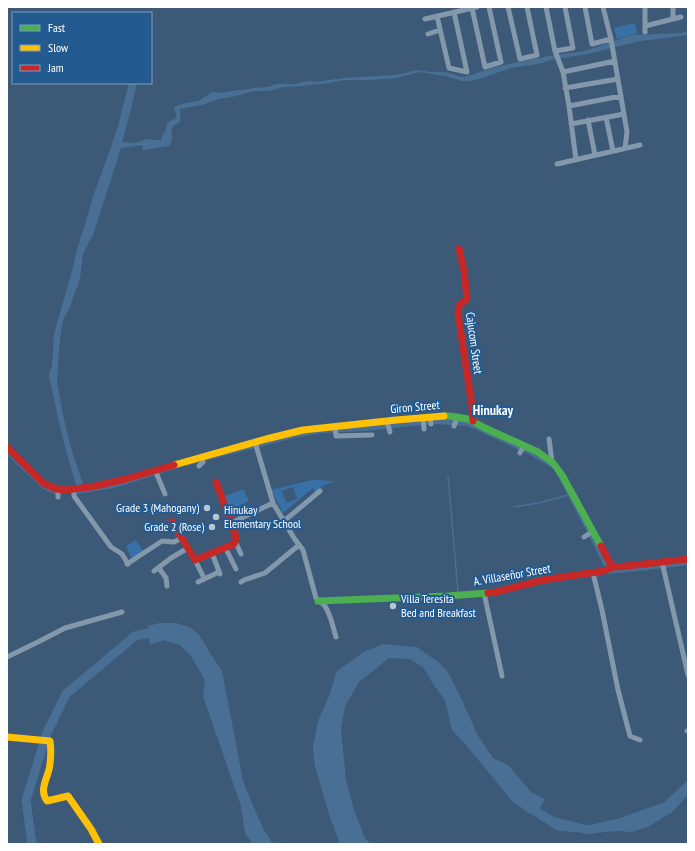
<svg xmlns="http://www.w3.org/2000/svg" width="695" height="851" font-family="'PT Sans Narrow',sans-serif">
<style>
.green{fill:#3771a7;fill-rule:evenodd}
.water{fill:#497094}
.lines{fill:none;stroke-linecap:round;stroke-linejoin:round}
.stream{stroke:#497094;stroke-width:1.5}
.river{stroke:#497094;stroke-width:9}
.street{stroke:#8398ab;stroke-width:5}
.fast{stroke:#4caf50;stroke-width:7}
.slow{stroke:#ffc107;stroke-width:7}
.jam{stroke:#c62828;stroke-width:7}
.poi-dot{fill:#bbc5d0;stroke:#235b91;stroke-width:1.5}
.labels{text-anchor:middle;stroke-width:4;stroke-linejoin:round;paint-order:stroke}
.street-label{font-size:12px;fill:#fff;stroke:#235b91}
.poi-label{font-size:12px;fill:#fff;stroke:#235b91;text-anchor:end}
.quarter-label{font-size:14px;font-weight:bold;fill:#fff;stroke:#235b91}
</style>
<rect width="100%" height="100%" fill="#3c5a78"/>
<path class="green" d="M635,23L637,33L617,39L614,28Z
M312,480L335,481L322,486L315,493L313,488L283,513L271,490ZM293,487L297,499L286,503L282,491Z
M243,489L249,501L228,511L223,497Z
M136,540L143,551L132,559L126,546Z"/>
<path class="water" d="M688,31V35L641,41L615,47L587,54L550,60L543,63L511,68L479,79L468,81H462L446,76L419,72L397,78L371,80H344L323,84L308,85L303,86L283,87L269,91H254L232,97L219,99L202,105L180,109V122C164,129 177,136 169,146L143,150L142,145L121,148L93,235L83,253L80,279L69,309L63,321L61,332L59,349L57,382L63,415L71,448L83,484L76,485L67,454L60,426L50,381L49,373L52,367L54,334L74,264L77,249L84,228L93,197L117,130L129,83H137L130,113L122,142L135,143L146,139L155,140H161L162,136L165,132L168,122L177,118L174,107L185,103L199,101L212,92L218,93L254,88L268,87L276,84H295L308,81L316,82L343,78L395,75L418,70L430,72H445L462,77L472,75L482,71L509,64L549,56L585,51L632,35L681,33Z
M464,419L529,450L554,467L608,565L688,561V565L648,570L608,574L588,534L554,469L530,455L479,431L467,426L437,424L412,426L365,431L323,433L298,437L181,467L114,488L77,494V492L296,434L422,420Z
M160,623H176L191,628L200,636L210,653L222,671L243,781L254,808L264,830L273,844H253L245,833L241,806L203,696L205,680L191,656L180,645L163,640L150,645L148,633V626Z
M383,644L417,647L438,662L446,669L461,698L477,734L493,758L508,765L531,792L545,799L538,812L552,821L588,830L620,823L667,807L688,786V795L671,813L649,826L632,832L617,831L593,833L558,831L513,802L466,745L452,730L445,700L433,684L424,668L410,659L389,658L359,682L345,706L341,730L346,780L354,810L365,838L371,844H340L328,811L315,766L313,748L318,721L328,699L337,671L364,652Z"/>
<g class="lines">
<path class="stream" d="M7,454L43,488L54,493H56
M448,476L458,592
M514,507L538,503L569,495"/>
<path class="river" d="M528,807L552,821L588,830L620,823L667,806L688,786
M32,844L26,800L47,733L66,694L135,636L158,631"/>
<path class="street" d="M508,7L520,59L537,55L527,7
M546,7L555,51L573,48L565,7
M585,7L592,44L611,39L603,7
M472,8L485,67L501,62L489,7
M437,16L449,68L467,72L454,12
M425,19L477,7
M673,19V7
M645,26L681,17
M645,32V7
M428,34L440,30
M611,39L627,132L625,148
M555,51L563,72L569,106L576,160
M563,72L615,61
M565,88L618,79
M569,106L621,96
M606,117L613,151
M588,120L595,155
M571,124L624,114
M557,164L640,145
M423,418L424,429
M430,418L431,424
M387,421L390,432
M454,426L458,416
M335,427L336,436L372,435
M549,439L552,462
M255,442L273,503L294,538L303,550L316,598C318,601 320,601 323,604C330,610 333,628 336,637
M520,453L524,445
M199,466L203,462L201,457
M155,470L165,494
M74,489V496L111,547L122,554L128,564
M58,497V489
M284,521L320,491
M231,523L273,503
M584,537L592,532
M235,541L241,554
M225,547L236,569
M212,553L220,574
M195,560L204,578
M662,562L688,675
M127,564L162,541L174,542L182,538
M159,568L166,578L167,586
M154,571L171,558L188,548
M593,573L602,610L618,690L630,736L640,740
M198,582L219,572
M241,582L244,580L265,573L299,545
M484,593L502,676
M7,657L38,642L65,628L122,612
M687,731H688"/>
<path class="fast" d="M444,416H450L468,419L485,428L538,452L553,463L562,475L601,546
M318,601L447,596L488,593"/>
<path class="slow" d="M174,465L266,439L303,430L396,420L444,416
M7,737L50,741C51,748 51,756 50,764C49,777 38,789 47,801L68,796L91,829L99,844"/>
<path class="jam" d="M459,249L464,271L467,298L466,300L459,305L458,314L472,406L473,421
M7,447L43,483L56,489L65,490L91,487L126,479L174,465
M172,522L195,560L234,544L236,538L233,527L216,482
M601,546L611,565L618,567L688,559
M488,593L496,592L543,580L603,571L614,567"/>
</g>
<g class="poi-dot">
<circle cx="207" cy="508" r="4"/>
<circle cx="216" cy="517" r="4"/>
<circle cx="212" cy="527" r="4"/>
<circle cx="393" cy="606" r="4"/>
</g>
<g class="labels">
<g class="street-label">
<text transform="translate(474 343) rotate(82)" y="4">Cajucom Street</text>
<text transform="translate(415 407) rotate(-5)" y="4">Giron Street</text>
<text transform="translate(512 575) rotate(-10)" y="4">A. Villaseñor Street</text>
</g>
<g class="poi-label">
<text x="199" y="512">Grade 3 (Mahogany)</text>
<text x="224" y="514" text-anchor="start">Hinukay<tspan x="224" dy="14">Elementary School</tspan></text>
<text x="204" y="531">Grade 2 (Rose)</text>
<text x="401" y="603" text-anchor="start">Villa Teresita<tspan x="401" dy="14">Bed and Breakfast</tspan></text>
</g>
<g class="quarter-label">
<text x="493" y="415">Hinukay</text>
</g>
</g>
<rect width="695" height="851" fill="none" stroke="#ffffff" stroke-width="16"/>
<rect x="12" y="12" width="140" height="72" fill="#235b91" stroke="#7b9dbd"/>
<rect x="20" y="25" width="20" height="6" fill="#4caf50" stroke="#7b9dbd"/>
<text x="48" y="32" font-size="12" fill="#ffffff">Fast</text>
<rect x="20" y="45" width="20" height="6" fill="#ffc107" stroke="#7b9dbd"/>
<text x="48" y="52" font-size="12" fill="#ffffff">Slow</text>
<rect x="20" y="65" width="20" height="6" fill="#c62828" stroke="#7b9dbd"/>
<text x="48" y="72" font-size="12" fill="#ffffff">Jam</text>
</svg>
